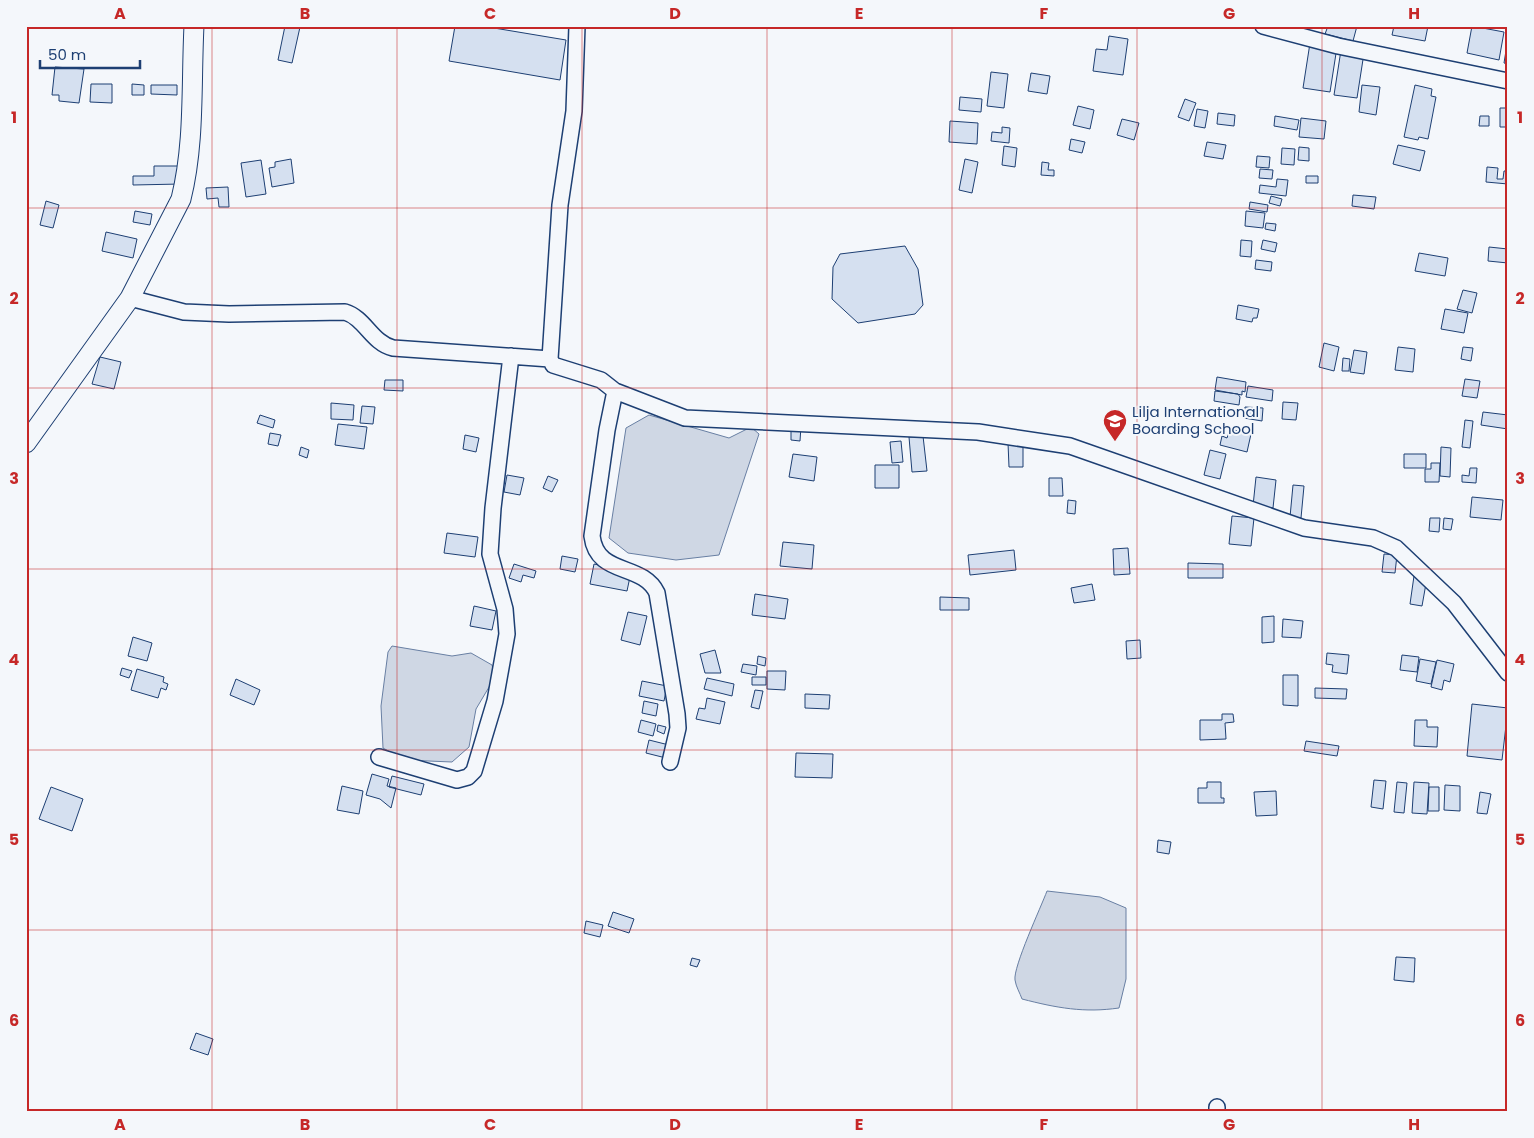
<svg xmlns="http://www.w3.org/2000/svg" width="1534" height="1138" font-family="Poppins,sans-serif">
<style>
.water{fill:#cfd7e4;stroke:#687fa3}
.building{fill:#d5e0f0;stroke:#1d3f73}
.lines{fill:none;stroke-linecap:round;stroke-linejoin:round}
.minor-casing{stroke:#1d3f73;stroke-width:18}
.major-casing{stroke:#1d3f73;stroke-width:21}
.minor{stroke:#f4f7fb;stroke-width:15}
.major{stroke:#f4f7fb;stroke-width:19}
.grid{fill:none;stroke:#c62828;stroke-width:1;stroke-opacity:0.55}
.labels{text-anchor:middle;stroke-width:4;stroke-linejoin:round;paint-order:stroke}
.poi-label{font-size:15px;fill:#1d3f73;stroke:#f4f7fb;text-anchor:start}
.neatline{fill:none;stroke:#c62828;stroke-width:2}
.grid-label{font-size:16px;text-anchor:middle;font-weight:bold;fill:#c62828}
</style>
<rect width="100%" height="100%" fill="#f4f7fb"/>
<path class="water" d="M649,415L729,438L751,427L759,434L719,555L676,560L628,553L609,538L626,428Z
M392,646L452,656L471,653L492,665L495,677L476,709L469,747L452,762L405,760L383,748L381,706L388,652Z
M1047,891L1100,897L1126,908V979L1119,1008C1084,1013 1057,1008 1022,999C1020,993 1016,987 1015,980C1013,967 1041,907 1047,891Z"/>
<path class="building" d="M285,26L300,27L292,63L278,60Z
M455,26H482L566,40L560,80L449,61Z
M1328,26H1357L1353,41L1325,34Z
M1394,26H1428L1425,41L1392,35Z
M1472,26L1504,32L1499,60L1467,53Z
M1109,36L1128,39L1123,75L1093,71L1096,49L1107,50Z
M1508,38V64L1504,63Z
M1310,43L1337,47L1330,92L1303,88Z
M1341,50L1364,53L1357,98L1334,95Z
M55,67L84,69L79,103L59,101V95H52Z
M991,72L1008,74L1004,108L987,106Z
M1031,73L1050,76L1047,94L1028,91Z
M91,84H112V103L90,102Z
M132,84L144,85V95H132Z
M151,85H177V95L151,94Z
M1362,85L1380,87L1376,115L1359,112Z
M1415,85L1432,89L1431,96L1436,97L1428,139L1419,137L1418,140L1404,137Z
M960,97L982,99L981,112L959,110Z
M1185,99L1196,103L1189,121L1178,117Z
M1078,106L1094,110L1090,129L1073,125Z
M1500,108H1508V127H1500Z
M1197,109L1208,111L1205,128L1194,126Z
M1218,113L1235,115L1234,126L1217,124Z
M1275,116L1299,120L1297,130L1274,126Z
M1480,116H1489V126H1479Z
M1301,118L1326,121L1324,139L1299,137Z
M1122,119L1139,123L1134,140L1117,135Z
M950,121L978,123L977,144L949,142Z
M1002,127L1010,128L1009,143L991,141L992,132L1002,133Z
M1071,139L1085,142L1082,153L1069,150Z
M1207,142L1226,145L1223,159L1204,156Z
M1398,145L1425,151L1420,171L1393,164Z
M1004,146L1017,148L1015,167L1002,165Z
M1299,147L1309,148V161L1298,160Z
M1282,148L1295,149L1294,165L1281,164Z
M1257,156L1270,157L1269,168L1256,167Z
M291,159L294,183L272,187L269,168L275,167V162Z
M965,159L978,162L972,193L959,190Z
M261,160L266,194L246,197L241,163Z
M1042,162L1049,163L1048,170H1054V176L1041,175Z
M154,166H181V184L133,185V176H154Z
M1487,167L1498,168L1497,179H1503L1504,171H1508V184L1486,182Z
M1260,169L1273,170L1272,179L1259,178Z
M1306,176H1318V183H1306Z
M1277,179L1288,180L1286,196L1259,193L1260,185L1276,187Z
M228,187L229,207H219L218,198L207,199L206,188Z
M1353,195L1376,197L1374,209L1352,206Z
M1271,196L1282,199L1280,206L1269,203Z
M46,201L59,205L53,228L40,225Z
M1250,202L1268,205L1267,212L1249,209Z
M135,211L152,214L150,225L133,222Z
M1246,211L1265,213L1263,228L1245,226Z
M1266,223L1276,224L1275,231L1265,229Z
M106,232L137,239L133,258L102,251Z
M1241,240L1252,241L1251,257L1240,256Z
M1263,240L1277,243L1275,252L1261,249Z
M905,246L918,269L923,305L915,314L858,323L832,299L833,267L840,254Z
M1489,247L1508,249V263L1488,261Z
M1419,253L1448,258L1445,276L1415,271Z
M1256,260L1272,262L1271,271L1255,269Z
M1463,290L1477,293L1472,313L1457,309Z
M1238,305L1259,309L1257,318H1253L1252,322L1236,319Z
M1445,309L1468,313L1464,333L1441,329Z
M1324,343L1339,347L1334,371L1319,367Z
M1398,347L1415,349L1413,372L1395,370Z
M1463,347L1473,348L1471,361L1461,359Z
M1354,350L1367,352L1364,374L1350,372Z
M100,357L121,362L114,389L92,384Z
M1343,358L1350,359L1349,371H1342Z
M1217,377L1246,382L1245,392L1242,391V395L1215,390Z
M1465,379L1480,381L1477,398L1462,396Z
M385,380H403V391L384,390Z
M1248,386L1273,390L1272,401L1246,397Z
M1215,391L1238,394L1240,397L1239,405L1214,401Z
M1283,402L1298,403L1296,420L1282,419Z
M331,403L354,405L353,420L331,419Z
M362,406L375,407L373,424L360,423Z
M1245,407L1263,408L1262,421L1244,418Z
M1483,412L1508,415V429L1481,425Z
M260,415L275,420L273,428L257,423Z
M1465,420L1473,421L1470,448L1462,447Z
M338,424L367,427L364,449L335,445Z
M791,426H801L800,441L791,440Z
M1230,429L1251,434L1247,452L1220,445L1222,436L1227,438Z
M270,433L281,435L278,446L268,444Z
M465,435L479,438L476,452L463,449Z
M923,436L927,471L912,472L909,437Z
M901,441L903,462L892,463L890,442Z
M1008,443H1023V467H1009Z
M301,447L309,450L307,458L299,455Z
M1441,447L1451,448L1450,477L1440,476Z
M1210,450L1226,454L1220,479L1204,475Z
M793,454L817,457L814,481L789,477Z
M1404,454H1426V468H1404Z
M1431,463H1440L1439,482H1425V469H1431Z
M875,465H899V488H875Z
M1470,468H1477L1476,483L1462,482V475L1469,476Z
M507,475L524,478L520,495L504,492Z
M548,476L558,480L552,492L543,488Z
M1256,477L1276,480L1273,508L1253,506Z
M1049,478H1062L1063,496H1049Z
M1293,485L1304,486L1301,518L1290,517Z
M1472,497L1503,500L1501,520L1470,517Z
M1068,500L1076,501L1075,514L1067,513Z
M1232,516L1254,518L1251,546L1229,544Z
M1430,518H1440L1439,532L1429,531Z
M1444,518L1453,519L1451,530L1443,529Z
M447,533L478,537L475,557L444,553Z
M783,542L814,545L812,569L780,566Z
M1128,548L1130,574L1114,575L1113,549Z
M1014,550L1016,570L970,575L968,555Z
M1384,554L1397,555L1395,573L1382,572Z
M562,556L578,559L575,572L560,569Z
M1188,563L1223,564V578H1188Z
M514,564L536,571L534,578L523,575L521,582L509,578Z
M594,564L631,572L627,591L590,584Z
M1414,576L1427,578L1422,606L1410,604Z
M1092,584L1095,600L1074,603L1071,588Z
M755,594L788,599L785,619L752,615Z
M940,597L969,598V610H940Z
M474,606L496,611L492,630L470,626Z
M628,612L647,616L640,645L621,640Z
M1274,616V642L1262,643V617Z
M1283,619L1303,621L1301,638L1282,637Z
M133,637L152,643L147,661L128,656Z
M1140,640L1141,658L1127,659L1126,641Z
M715,650L721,673H705L700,654Z
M1327,653L1349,655L1347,674L1332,672L1333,665L1326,664Z
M1402,655L1419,657L1417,672L1400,670Z
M758,656L766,658L765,666L757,664Z
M1420,659L1436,662L1431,684L1416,681Z
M1437,660L1454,664L1450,682L1444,680L1442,690L1431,687Z
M743,664L757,666L756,675L741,672Z
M122,668L132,671L129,678L120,675Z
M137,669L164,677L163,682L168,684L166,690L161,688L158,698L131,690Z
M767,671H786L785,690L767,689Z
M1283,675H1298V706L1283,705Z
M752,677H766V685H752Z
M707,678L734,684L732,696L704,689Z
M236,679L260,690L254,705L230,695Z
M642,681L667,686L664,701L639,696Z
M1315,688L1347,689L1346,699L1315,698Z
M755,690L763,691L759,709L751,707Z
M805,694L830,695L829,709L805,708Z
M707,698L725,702L720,724L696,719L699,708L705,709Z
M644,701L658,704L656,716L642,713Z
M1472,704L1508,708L1502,760L1467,756Z
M1222,714H1233L1234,722L1225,723L1226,739L1200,740V720H1222Z
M641,720L656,724L653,736L638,732Z
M1415,720H1427V727H1438L1437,747L1414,746Z
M658,725L666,727L664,734L657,731Z
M649,740L669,745L666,758L646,753Z
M1306,741L1339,746L1337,756L1304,751Z
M796,753L833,754L832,778L795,777Z
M372,774L389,779L387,786L396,788L391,808L380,799L366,795Z
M392,776L424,784L421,795L389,787Z
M1374,780L1386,781L1383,809L1371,807Z
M1207,782H1221V798H1224V803H1198V788H1207Z
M1397,782L1407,783L1404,813L1394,812Z
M1414,782L1429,783L1427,814L1412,813Z
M1445,785L1460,786V811L1444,810Z
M342,786L363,791L359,814L337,810Z
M51,787L83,799L72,831L39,819Z
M1429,787H1439V811H1428Z
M1276,791L1277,815L1256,816L1254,792Z
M1480,792L1491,794L1487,814L1477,813Z
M1158,840L1171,842L1169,854L1157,852Z
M613,912L634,919L629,933L608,926Z
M586,921L603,925L600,937L584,933Z
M1396,957L1415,958L1414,982L1394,980Z
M692,958L700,960L697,967L690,965Z
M196,1033L213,1039L208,1055L190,1049Z"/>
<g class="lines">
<g class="minor-casing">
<path id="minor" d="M577,26L574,111L560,205L550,359L553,365L601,380L615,391L685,418L978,432L1070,446L1304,528L1373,538L1396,548L1454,603L1508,673
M1263,26L1338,46L1508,81
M130,298L184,312L229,314L345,312C365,318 372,343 393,348L550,359
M615,391L607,430L592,536C597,577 642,562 657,593L677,714L678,728L670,762
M379,757L457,780L468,777L474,771L495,701L507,634L505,609L490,554L493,508L511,356
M1217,1107V1112"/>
</g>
<g class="major-casing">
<path id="major" d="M26,443L130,298L181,199C195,143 191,83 194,26"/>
</g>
<use href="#minor" class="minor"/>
<use href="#major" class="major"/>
</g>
<path class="grid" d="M212,26V1112M397,26V1112M582,26V1112M767,26V1112M952,26V1112M1137,26V1112M1322,26V1112M26,208H1508M26,388H1508M26,569H1508M26,750H1508M26,930H1508"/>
<defs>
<g id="school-pin" transform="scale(1.25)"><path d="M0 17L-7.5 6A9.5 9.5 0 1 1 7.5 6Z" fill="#c62828" stroke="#f4f7fb"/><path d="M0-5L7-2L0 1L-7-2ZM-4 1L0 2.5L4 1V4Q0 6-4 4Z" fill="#fff"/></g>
</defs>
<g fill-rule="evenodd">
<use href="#school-pin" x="1115" y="421"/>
</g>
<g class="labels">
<g class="poi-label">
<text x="1132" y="417">Lilja International<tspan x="1132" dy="17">Boarding School</tspan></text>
</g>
</g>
<rect width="1534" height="1138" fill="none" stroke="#f4f7fb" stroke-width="55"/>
<path d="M40 60v8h100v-8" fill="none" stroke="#1d3f73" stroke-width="2.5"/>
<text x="48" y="60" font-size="15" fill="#1d3f73" stroke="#f4f7fb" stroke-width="4" paint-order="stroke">50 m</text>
<rect x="28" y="28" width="1478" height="1082" class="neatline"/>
<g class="grid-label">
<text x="120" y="19">A</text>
<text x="305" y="19">B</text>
<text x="490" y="19">C</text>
<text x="675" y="19">D</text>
<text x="859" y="19">E</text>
<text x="1044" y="19">F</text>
<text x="1229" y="19">G</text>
<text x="1414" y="19">H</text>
<text x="14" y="123">1</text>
<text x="1520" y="123">1</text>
<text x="14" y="304">2</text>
<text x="1520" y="304">2</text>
<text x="14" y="484">3</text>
<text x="1520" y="484">3</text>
<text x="14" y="665">4</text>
<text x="1520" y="665">4</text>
<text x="14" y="845">5</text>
<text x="1520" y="845">5</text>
<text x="14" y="1026">6</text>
<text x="1520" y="1026">6</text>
<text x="120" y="1130">A</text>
<text x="305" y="1130">B</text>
<text x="490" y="1130">C</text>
<text x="675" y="1130">D</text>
<text x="859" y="1130">E</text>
<text x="1044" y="1130">F</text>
<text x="1229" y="1130">G</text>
<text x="1414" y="1130">H</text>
</g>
</svg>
